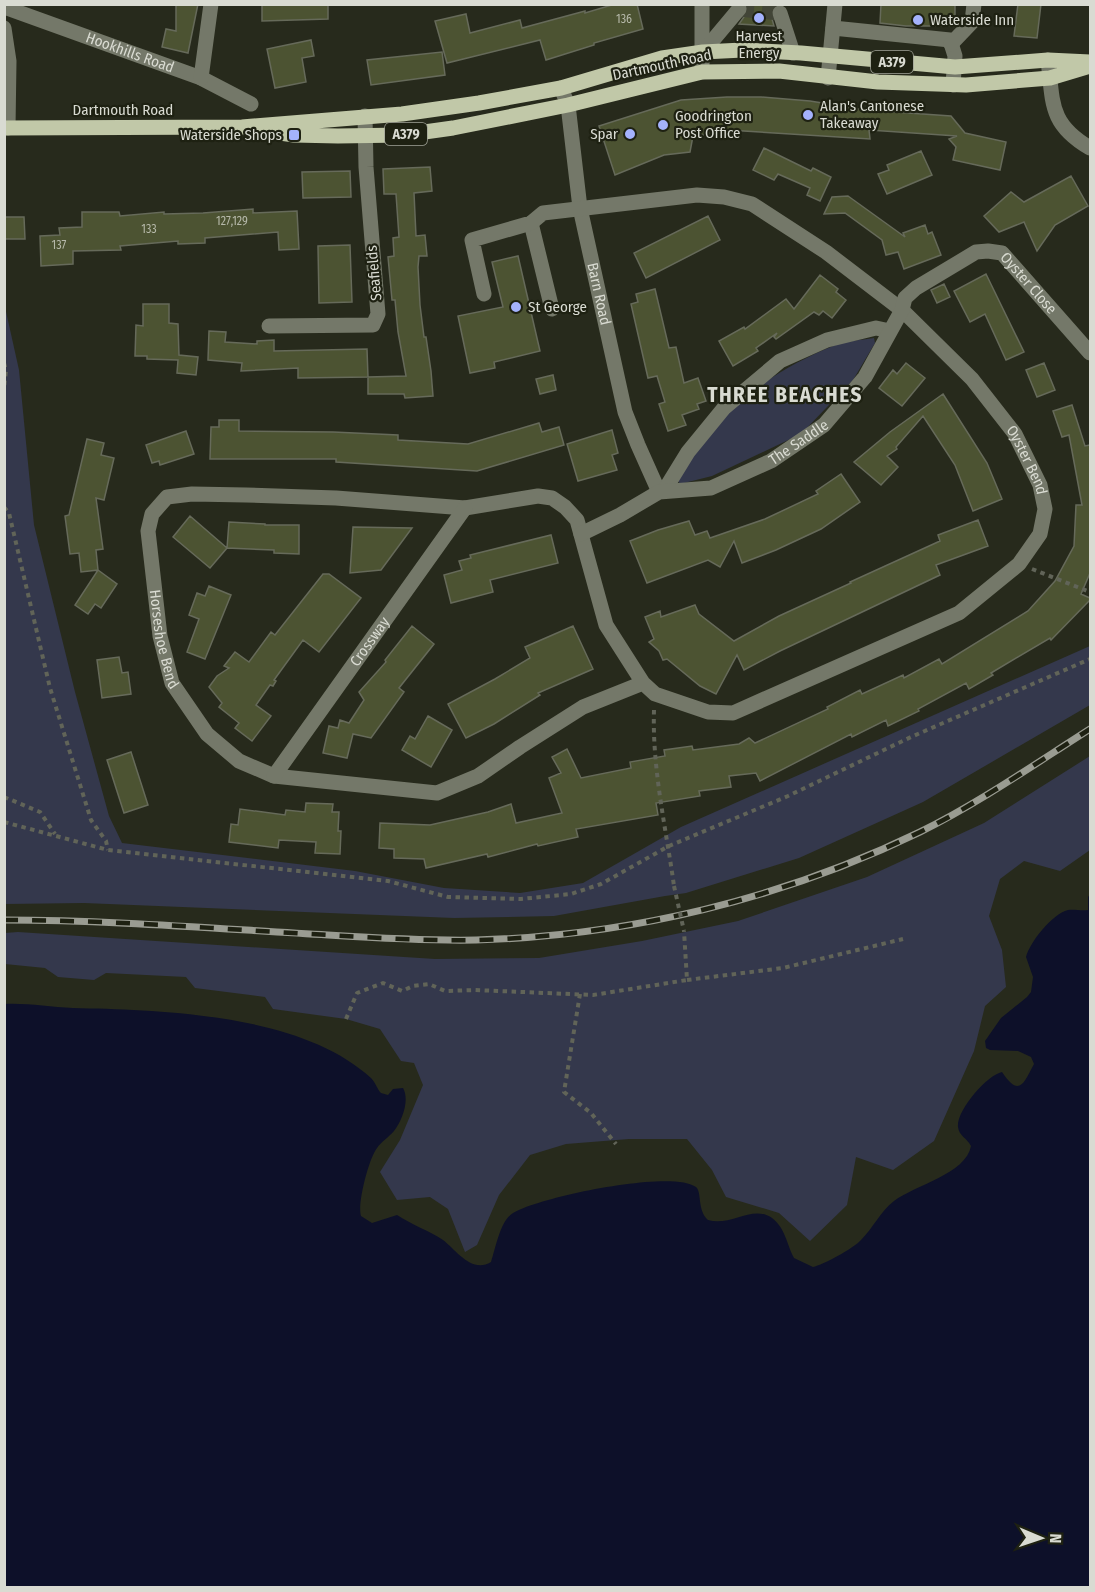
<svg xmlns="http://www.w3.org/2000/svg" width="1095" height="1592" font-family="'Fira Sans Condensed',sans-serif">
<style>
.green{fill:#34384c}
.water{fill:#0d1029}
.building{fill:#4c5332;stroke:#666a5a;stroke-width:1.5}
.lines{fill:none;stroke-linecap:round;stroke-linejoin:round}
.minor-tunnel{stroke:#424537;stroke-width:15;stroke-dasharray:15 8;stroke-linecap:butt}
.path{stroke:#616458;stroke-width:4;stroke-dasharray:4.5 4.5;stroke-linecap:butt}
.minor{stroke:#747869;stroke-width:15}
.major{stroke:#c1c8a8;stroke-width:15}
.rail-casing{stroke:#9a9c92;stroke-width:7}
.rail{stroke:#1e2112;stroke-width:4.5;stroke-dasharray:14;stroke-linecap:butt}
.path-bridge{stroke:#616458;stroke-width:4;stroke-dasharray:4.5 4.5;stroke-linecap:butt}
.poi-dot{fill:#a4b2fc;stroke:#1e2112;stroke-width:2}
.labels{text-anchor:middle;stroke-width:4.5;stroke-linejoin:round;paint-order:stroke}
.number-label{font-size:12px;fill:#b6b9aa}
.shield{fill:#1e2112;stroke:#a1a398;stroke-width:1.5}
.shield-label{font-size:14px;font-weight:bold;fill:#d9dbd2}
.poi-label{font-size:15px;fill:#d9dbd2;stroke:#1e2112;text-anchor:start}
.street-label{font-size:15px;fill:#d9dbd2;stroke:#1e2112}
.district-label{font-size:21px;font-weight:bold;letter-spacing:1.5px;fill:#d9dbd2;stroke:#1e2112}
</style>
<rect width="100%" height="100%" fill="#272a1c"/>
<path class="green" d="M5,307L19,370L34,525L75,692L109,816L122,843L355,871L444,888L520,893L583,883L681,827L1090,646V705L923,802L799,858L686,893L665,896L554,916L454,918L84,903L5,904Z
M874,338L875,343L853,380L801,434L712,476L680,484L678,481C705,418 771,371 833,346C845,341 861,340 874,338Z
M1090,756V850L1060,871L1024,861L1000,879L989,916L1002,950L1006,987L985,1006L974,1051L934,1141L893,1170L856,1157L847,1205L810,1241L779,1213L726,1197L712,1170L687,1139H629L566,1144L530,1155L499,1195L477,1245L465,1252L448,1209L430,1197L397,1200L380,1172L400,1140L423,1085L414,1063L401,1061L380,1029L346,1019L273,1009L265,997L195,988L186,977L106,973L94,980L58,977L45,968L5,964V933L18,932L435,959L539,958L642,941L738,921L867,877L984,823Z"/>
<path class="water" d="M1090,894V1587H5V1004C27,1003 50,1007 73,1008C163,1010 302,1014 371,1078C376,1083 377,1089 381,1093L388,1095L393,1089L403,1088C410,1100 402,1121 394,1131C389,1137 381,1142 377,1148C369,1158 357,1204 361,1216L372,1223L397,1215C412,1225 430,1231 443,1240C456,1250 472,1274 491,1262C496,1247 500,1221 513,1213C539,1197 672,1169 696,1187C702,1192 697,1210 708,1220C734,1228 760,1196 781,1228C787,1238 789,1249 794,1258L813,1267C823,1265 854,1248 861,1240C873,1228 880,1212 894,1201C915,1185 966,1174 971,1146C967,1138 959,1136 958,1127C956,1111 987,1075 1002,1072C1019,1097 1023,1085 1034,1064L1031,1057L1018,1051L990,1050L986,1048L985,1041L1001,1018L1027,997L1031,992L1033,977L1026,957C1030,942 1052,914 1068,910C1074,909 1081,911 1088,910V897Z"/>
<path class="building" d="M176,4H198L188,53L162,47L166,29L176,31Z
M262,4H328V19L262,21Z
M615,4H637L643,29L594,43V45L546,60L540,40L447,63L435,21L466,14L470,33L520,20L522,28L585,11V13Z
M747,4H776L770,12L774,26L739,24L748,11Z
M881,4H955V26H906L880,23Z
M1018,4H1041L1037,38L1014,36Z
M311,40L314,56L302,58L306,82L275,88L267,49Z
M442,52L445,75L371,85L367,60Z
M727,97H761L810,101L866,110L951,116L965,133L1006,142L1000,170L953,160L956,147L949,139L957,136L869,130L870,139L727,130L730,132L693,136L690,152L664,155L615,175L599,126L681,100Z
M764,148L811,171L813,168L831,177L820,201L807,195L810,188L778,174L774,180L753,170Z
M921,151L932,175L887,194L878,174L889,170L887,165Z
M430,167L432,191L414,193L416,236L425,235L427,256H419L418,267L420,305L424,337H426L431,371L433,396L405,398L404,394H368V377L406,376L398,332L395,300H392L388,257L394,256L393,238L399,237L396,194H384L383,169Z
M350,171L351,197L303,198L302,172Z
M1071,176L1088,206L1055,225L1037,251L1024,222L999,232L984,216L1011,192L1024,202Z
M848,196L905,237L903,233L925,225L928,234L932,232L941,255L904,269L898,252L886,255L882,240L845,213L824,214L832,197Z
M253,209V213L297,211L299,249L279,250L278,232L205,238V243L178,244V241L120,246L121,250L73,251V264L41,266L40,236L60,235L59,228L82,227V212H119L120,216L164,212V214L203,213Z
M708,216L720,240L646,278L634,253Z
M4,217H24L25,239H4Z
M350,245L352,302L319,303L318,246Z
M518,256L540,351L494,362L495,368L470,373L458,316L503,307L492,262Z
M986,274L1024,352L1006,360L985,314L970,322L954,291Z
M820,275L838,289L836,292L846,300L832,318L823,311L819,315L814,312L776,339L774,337L777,333L756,348L758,351L733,366L719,341L744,327L745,329L786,299L794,309Z
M944,284L950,297L937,303L931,290Z
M655,289L669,348L676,347L684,383L698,378L706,401L697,404L699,409L682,415L686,425L668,431L659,404L665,402L657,376L648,378L631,304L638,302L636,294Z
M143,304H169V323L178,324L179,355L198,357L196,375L177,373L178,360L147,359V356H135L136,325L143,326Z
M209,331L226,332L225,342L257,344V341L274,340V351L367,349L368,377L298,378V368L241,371L242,363L208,360Z
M906,363L925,378L902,406L879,388L893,370L897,374Z
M1044,363L1055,390L1037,397L1026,370Z
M553,375L556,390L540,394L536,379Z
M943,394L987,463L1002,499L973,511L955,465L923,416L896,447L897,449L887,456L898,467L881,485L854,462L890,432Z
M1072,405L1085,446L1090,445V573L1081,594L1090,598V600L1051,640L1050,638L991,673L993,675L969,689L966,683L918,709L919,711L888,726L886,720L852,737L851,734L760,781L756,773L729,776L731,787L699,791L700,796L656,803L658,815L576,829L578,837L538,846L537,844L488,857L487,854L426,868L424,859L394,858V849L379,848L380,823L430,825L488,812L511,804L516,823L562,813L549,778L561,773L552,757L567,749L581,778L631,768L630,762L665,756L664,750L692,746L693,750L739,744L749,738L755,743L828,709L827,707L860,690L862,694L903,675L904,678L939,659L942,664L1028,611L1055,581L1074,546L1076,505H1082L1069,435L1062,437L1053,411Z
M219,420H239V431L333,432L398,435V440L468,444L539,423L542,432L559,427L564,445L477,471L336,462V459H210L211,427H219Z
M612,430L618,453L612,455L617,470L578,481L567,444Z
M186,431L194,454L160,465L159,461L152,463L146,445Z
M87,439L104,443L101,455L114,458L104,500L96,498L103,549L96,550L98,570L81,572L79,553L70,554L65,516L69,515Z
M841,474L860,502L821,529L776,550L742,563L734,541L720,567L708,560L647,583L630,541L658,530L689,521L695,535L707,531L710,538L765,519L818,494L816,491Z
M190,516L227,548L210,568L173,537Z
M978,520L988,546L936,565L940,575L780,651L744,670L737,655L716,694L700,686L667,659L663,660L659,651L649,642L654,639L645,617L660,611L661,617L695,605L699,614L734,641L779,616L851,583L850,582L940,541L938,535Z
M229,522L265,524V525H299V554L274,553V550L227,548Z
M353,527L412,528L381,570L350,573Z
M551,535L558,563L490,580L493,592L451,603L444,575L462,570L459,561L471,558L470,555Z
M98,570L117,584L101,608L95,604L88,614L75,605Z
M323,574H329L361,598L319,652L303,640L274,680L276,681L273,686L270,685L256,705L271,716L252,741L235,728L239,723L219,707L222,703L209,687L217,676L229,668L224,666L235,652L249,662L271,632L275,635Z
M209,586L231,595L205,659L187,652L199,619L189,615L197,593L205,596Z
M412,626L434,644L399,688L404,692L371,738L353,734L347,758L323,753L329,726L338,728L340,720L349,723L364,700L359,692L386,662L385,660Z
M573,626L593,669L538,693L540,695L494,724L466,738L448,704L495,679L530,658L525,647Z
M119,657L122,673L128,672L131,694L102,698L97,660Z
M428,716L452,730L431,767L402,750L410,736L415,739Z
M131,752L148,805L124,813L107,760Z
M306,803L333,804L332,812H339L338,831H341L340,854L315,853L316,842L279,840L278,848L229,842L231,824L238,825L240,809L285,815L286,810L305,812Z"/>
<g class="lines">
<path class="minor-tunnel" d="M739,9L780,13"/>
<path class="path" d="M4,363L6,370L4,389
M4,507L9,513L50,688L91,820L106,841L108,850
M1032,569L1090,592
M654,710C652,769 666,828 674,886
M4,797L40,812L55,834
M4,822L108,850L388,881L448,897L521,899L571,894L601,884L669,846L788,796L911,737L1090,659
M687,980L783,968L903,939
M580,994L564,1092L591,1113L616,1144
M346,1019L357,993L383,983L402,991L413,986L429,984L445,991L475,990L593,995L687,980L684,931"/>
<g class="minor">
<path d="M702,4V72"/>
<path id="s1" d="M4,7L201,78L251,104"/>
<path d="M780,13L793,53"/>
<path d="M4,28L9,61L8,128"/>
<path d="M833,28L950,40L955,56L953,85"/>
<path d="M951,44L972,22L974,4"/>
<path d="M703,52L739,9"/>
<path d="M1048,60C1053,103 1049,124 1090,148"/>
<path d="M201,78L211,4"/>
<path d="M828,78L835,4"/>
<path id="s2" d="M561,88L568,105L580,208L625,412L638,445L659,492"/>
<path d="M531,223L552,309"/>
<path id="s3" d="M484,294L472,240L531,223L543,213L697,195L724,197L752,204L826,252L902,310L972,379L1015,434L1040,485L1045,509L1040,534L1019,564L959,613L733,713L708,712L655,694L643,683L606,625L577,520L565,507L552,498L538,496L465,508L336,498L246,495L192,494L167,497L152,514L148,531L160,636L172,683L207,734L239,761L274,776L437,793L478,776L520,747L583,707L643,683"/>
<path d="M269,326L373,325L378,314L366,167L365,116"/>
<path d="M664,491L688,452L724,408L780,361L827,340L876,328L890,331"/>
<path id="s4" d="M581,534L620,515L659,492L711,488L771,461L824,425L865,377L902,310L905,298L916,288L976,252L988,251L1002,253L1090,353"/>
<path id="s5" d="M274,776L465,508"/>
</g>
<path class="major" d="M4,128L242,127L402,114L479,103L561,88L662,58L703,52L743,50L801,53L955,67L1048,60L1090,62
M266,131L294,135L338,136L403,135L453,128L568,105L702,72L779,71L878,82L966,85L1050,78L1090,66"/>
<g class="rail-casing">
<path id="rail" d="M4,920C113,920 220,929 328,935C377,938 427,941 476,940C629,936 782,899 920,832C979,803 1035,764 1090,729"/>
</g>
<use href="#rail" class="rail"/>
<path class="path-bridge" d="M674,886L684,931"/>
</g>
<g class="poi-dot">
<circle cx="759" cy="18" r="6"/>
<circle cx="918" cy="20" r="6"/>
<circle cx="808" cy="115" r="6"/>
<circle cx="663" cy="125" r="6"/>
<circle cx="630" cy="134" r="6"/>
<rect x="288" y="129" width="12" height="12" rx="3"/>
<circle cx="516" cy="307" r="6"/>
</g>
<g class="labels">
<g class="number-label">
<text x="624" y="23">136</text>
<text x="232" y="225">127,129</text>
<text x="149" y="233">133</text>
<text x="59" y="249">137</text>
</g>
<g class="shield">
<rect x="871" y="51" width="42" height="22" rx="4.5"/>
<rect x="385" y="123" width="42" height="22" rx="4.5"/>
</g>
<g class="shield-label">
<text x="892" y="67">A379</text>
<text x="406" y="139">A379</text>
</g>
<g class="poi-label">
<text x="930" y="25">Waterside Inn</text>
<text x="759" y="41" text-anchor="middle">Harvest<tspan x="759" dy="17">Energy</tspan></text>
<text x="820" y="111">Alan's Cantonese<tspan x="820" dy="17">Takeaway</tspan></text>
<text x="675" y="121">Goodrington<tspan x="675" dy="17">Post Office</tspan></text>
<text x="618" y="139" text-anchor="end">Spar</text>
<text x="282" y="140" text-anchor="end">Waterside Shops</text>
<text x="528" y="312">St George</text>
</g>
<g class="street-label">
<text dy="5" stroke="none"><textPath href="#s1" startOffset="134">Hookhills Road</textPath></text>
<text transform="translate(662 65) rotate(-12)" y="5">Dartmouth Road</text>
<text x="123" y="115">Dartmouth Road</text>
<text transform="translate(374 273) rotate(-95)" y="5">Seafields</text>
<text dy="5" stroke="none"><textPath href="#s4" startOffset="574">Oyster Close</textPath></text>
<text dy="5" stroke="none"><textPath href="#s2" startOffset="210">Barn Road</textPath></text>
<text dy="5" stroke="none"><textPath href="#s4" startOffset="240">The Saddle</textPath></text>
<text dy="5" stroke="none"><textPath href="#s3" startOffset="724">Oyster Bend</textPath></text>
<text dy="5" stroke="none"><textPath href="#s3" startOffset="2008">Horseshoe Bend</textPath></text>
<text dy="5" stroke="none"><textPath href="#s5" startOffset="165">Crossway</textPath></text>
</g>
<g class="district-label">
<text x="785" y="402">THREE BEACHES</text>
</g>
</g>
<rect width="1095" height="1592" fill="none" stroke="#d9dbd2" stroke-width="12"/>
<g transform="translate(1041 1538) rotate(92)" stroke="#1e2112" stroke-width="4.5" paint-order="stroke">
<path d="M0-4.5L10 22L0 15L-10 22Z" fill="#d9dbd2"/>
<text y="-9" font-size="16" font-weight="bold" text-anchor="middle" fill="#d9dbd2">N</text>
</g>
</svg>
